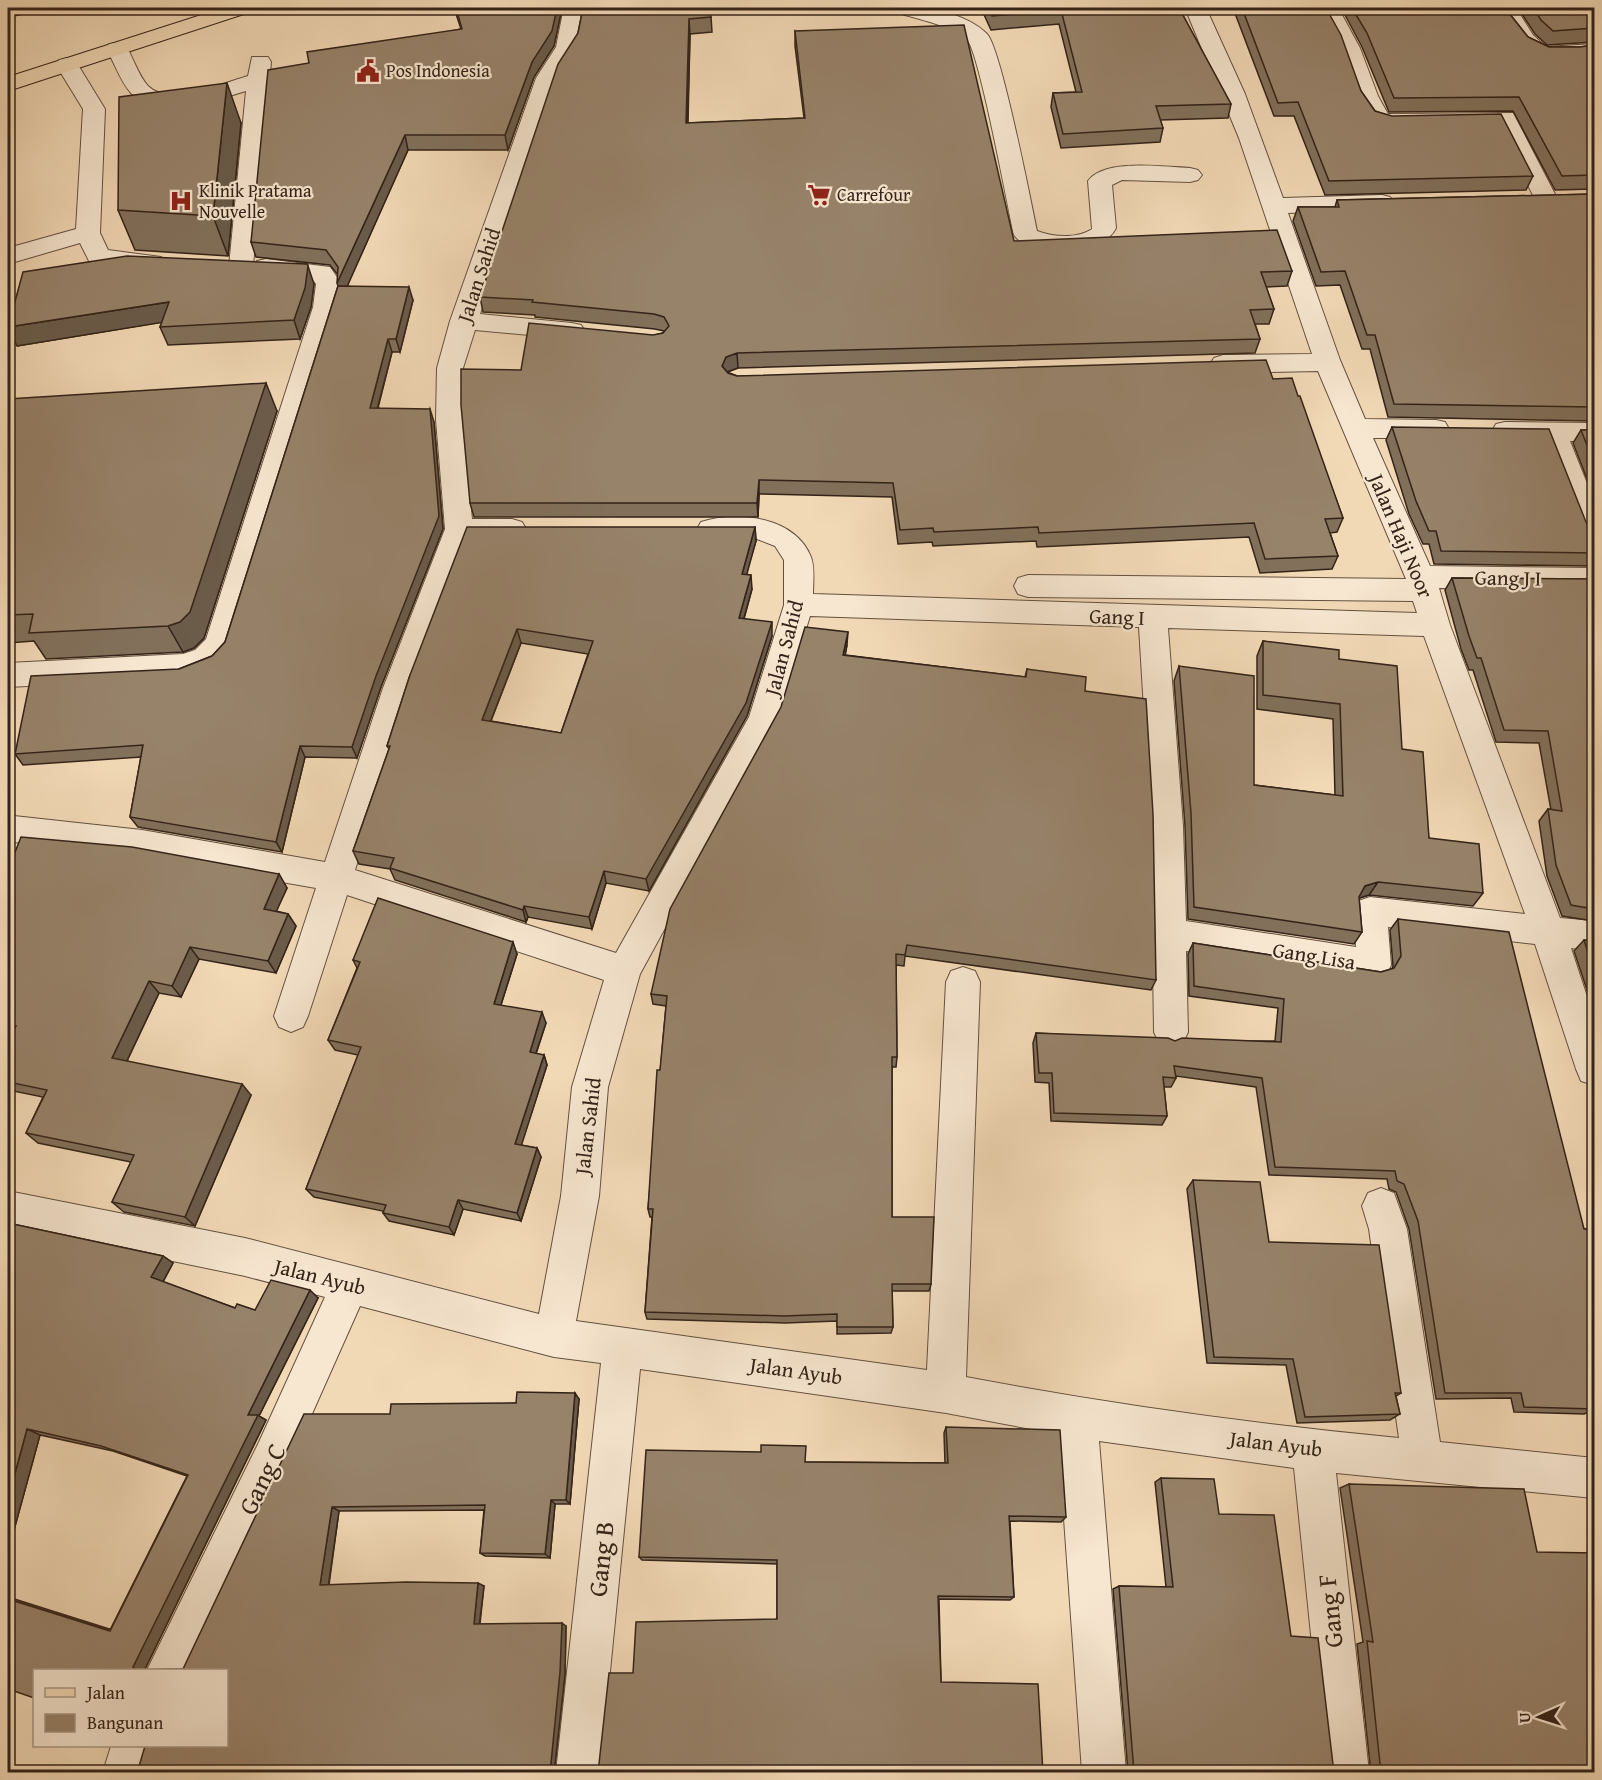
<svg xmlns="http://www.w3.org/2000/svg" width="1602" height="1780" font-family="'Gentium Book Plus',serif">
<style>
.lines{fill:none;stroke-linecap:round;stroke-linejoin:round}
.minor-casing{stroke:#645040;stroke-width:2}
.major-casing{stroke:#342318;stroke-width:2}
.minor{fill:#f7e6d0;fill-rule:evenodd}
.major{fill:#f2d9b6;fill-rule:evenodd}
.wall{fill:#82705b;stroke:#342318;stroke-width:1.5;fill-rule:evenodd}
.shaded-wall{fill:#6a5b4a;stroke:#342318;stroke-width:1.5}
.building{fill:#97826a;stroke:#342318;stroke-width:1.5;fill-rule:evenodd}
.labels{text-anchor:middle;stroke-width:4.5;stroke-linejoin:round;paint-order:stroke}
.far-poi-label{font-size:18px;fill:#342318;stroke:#f7e6d0;text-anchor:start}
.street-label{font-size:21px;fill:#342318;stroke:#f7e6d0}
.near-street-label{font-size:26px;fill:#342318;stroke:#f7e6d0}
</style>
<rect width="100%" height="100%" fill="#f2d9b6"/>
<filter id="stains"><feTurbulence type="fractalNoise" baseFrequency=".00333" numOctaves="4"/><feColorMatrix values="0 0 0 0 .2 0 0 0 0 .09 0 0 0 0 .02 0 0 0 .5 -.17"/></filter>
<radialGradient id="worn" r=".72"><stop offset=".6" stop-color="#630" stop-opacity="0"/><stop offset="1" stop-color="#630" stop-opacity=".3"/></radialGradient>
<g class="lines">
<g class="minor-casing">
<path id="minor" d="M560,8H581L585,12L578,47L558,78L480,314L572,323L581,325L585,331L581,337L572,339L475,330L463,368L462,420L472,519H512L522,522L526,529L522,536L512,539H469L413,688L355,870L616,953L749,717L784,605V560L775,546L757,539H711L701,536L697,529L701,522C738,510 795,517 811,557C815,567 813,583 813,594L1417,613L1413,601L1028,597L1018,594L1014,586L1018,578L1028,575L1406,579L1318,371L1223,373L1214,370L1210,364L1214,358L1223,355L1312,354L1239,138L1185,8H1206L1245,94L1283,198L1382,195L1390,197L1394,202L1390,207L1382,209L1288,213L1340,360L1365,419L1436,420L1445,422L1449,429L1445,436L1436,438H1373L1430,566L1594,568V590L1439,588L1450,625L1560,918L1594,921V951L1571,948L1594,1018V1085L1581,1081L1576,1069L1535,944L1388,927L1391,965L1386,976L1374,980L1186,951L1188,1032L1183,1043L1171,1048L1159,1043L1154,1032L1151,826L1139,627L810,616L779,719L640,974L608,1087L599,1196L576,1321L927,1370L946,982L951,971L963,967L975,971L980,982L966,1377C1109,1404 1254,1424 1399,1438L1369,1229L1362,1206L1368,1193L1381,1188L1394,1193L1407,1229L1440,1442L1594,1458V1498L1336,1473L1369,1772H1325L1294,1468L1099,1441L1126,1772H1082L1058,1434L946,1413L640,1369L600,1772H556L601,1363L554,1357L360,1306L287,1470L192,1670H147L259,1442L325,1297L245,1276L8,1227V1191L245,1238L539,1314L561,1196L572,1087L604,980L347,895L308,1016L303,1027L291,1032L279,1027L274,1016L316,888L142,858L14,842L8,844V818L14,816L142,830L325,862L383,688L445,529L436,420L437,368L450,321L536,78L556,47L563,12ZM1168,628L1424,636L1525,914L1370,897L1358,901L1353,911L1356,947L1186,921L1183,826Z
M892,8C922,5 965,12 987,34C1001,48 1031,202 1037,231C1053,237 1077,239 1092,229L1088,181C1104,158 1165,167 1190,168L1198,170L1202,175L1198,180L1190,182L1122,180L1112,185L1116,228C1103,256 1030,259 1014,235C1008,209 979,50 967,40C948,24 919,20 896,12Z
M1323,8H1346L1341,13L1360,48L1378,96L1388,114L1513,113L1557,198L1553,203L1545,205L1537,203L1497,125L1387,128L1372,124L1359,104L1339,48L1319,12Z
M1495,8H1516L1533,35L1546,47L1594,44V56C1533,65 1526,62 1495,8Z
M117,43L125,44C133,57 138,75 148,86C169,107 223,83 248,76L252,57H268L271,62L253,266L250,272L241,274L232,272L229,266L246,91C216,100 156,122 131,93C120,81 115,63 106,49L109,44Z
M67,58L75,60L105,109L100,233L108,250L161,257L164,263L161,269C138,274 112,267 89,261L80,243L8,264V248L76,229L83,109L56,65L59,60Z
M266,259L330,267L341,283L339,307L229,652L217,666L185,678L8,687V663L183,654L195,650L206,639L313,307L316,284L313,280L257,273L254,267L257,261Z
M1505,422L1594,423V441H1570L1594,501V544L1584,541L1580,534L1543,441L1496,438L1492,431L1496,424Z
M111,1746H155L147,1772H103Z"/>
</g>
<g class="major-casing">
<path id="major" d="M223,8H254L250,12L8,91V77Z"/>
</g>
<use href="#minor" class="minor"/>
<use href="#major" class="major"/>
</g>
<path class="wall" d="M454,8H560L561,13L554,46L534,77L508,150H408L347,286L413,300L400,352H392L378,408L434,422L443,529L381,687L357,758L305,757L282,852L138,827L130,817L141,757L23,765L15,754L179,669L212,656L225,642L338,286V275L330,265L256,257L251,242L309,63L461,29Z
M583,8L711,17L712,32L690,34L688,123L804,118L795,46V31L1014,241L1292,271L1287,286L1266,287L1274,309L1269,324H1255L1260,339L1255,353L738,368L727,372L737,376L1273,379L1298,396L1343,518L1337,532L1330,533L1338,556L1332,569L1260,573L1249,537L1037,547L1036,541L933,546L932,542L898,544L892,497L759,494L758,517H474L470,503L521,370L663,333L664,331L655,329L535,317V315L483,312L480,297L578,33Z
M981,8H1179L1231,104L1228,118L1160,120L1163,128L1160,142L1061,148L1051,107L1053,93L1076,92L1059,24L991,30Z
M1233,8H1326L1361,91L1375,111L1533,176L1526,190L1325,195L1294,116H1274Z
M1346,8H1506L1509,13L1528,37L1549,47H1580L1594,45V189L1555,190L1513,111L1389,112L1362,47L1344,13Z
M1518,8H1594V42L1547,45L1535,34Z
M241,123L228,256L135,250L118,210Z
M1594,194V421L1388,417L1370,349H1362L1340,285L1316,286L1293,221L1298,207H1335L1337,200Z
M314,284L311,307L300,339L168,345L160,327L162,322L17,346Z
M8,399L277,411L204,638L194,648L183,652L46,659L34,641L8,643Z
M1392,427L1586,522L1592,530L1594,531V566L1434,564L1429,544H1423L1409,514L1386,440Z
M1581,430H1594V497L1573,443Z
M755,527L756,541L746,574L752,589L744,619L772,636L747,716L649,891L606,883L592,929L528,917L526,922L395,880L390,869L359,864L353,851L389,749L387,746L410,675ZM521,643L588,654L561,733L491,721Z
M1452,578L1594,579V921L1562,916L1547,876L1539,821L1548,809L1551,810L1539,743L1496,742L1473,670H1469L1461,649L1445,590Z
M1263,641L1339,659L1402,749L1429,838L1483,893L1473,906L1369,895L1359,898L1362,932L1354,944L1188,919L1185,826L1174,681L1179,666L1254,785L1335,795L1333,719L1257,709V656Z
M847,645L845,655L1025,677L1027,669L1085,691L1156,980L1151,990L905,956L904,966L896,965L897,1057L896,1067H892V1217L931,1284L929,1291H892L893,1327L891,1333L837,1334V1321L785,1323L647,1319L645,1312L652,1217H650L648,1209L666,1006L653,1004L651,994Z
M8,870L279,874L287,888L276,911L288,914L296,926L276,973L199,959L181,997L159,993L127,1061L251,1095L195,1226L124,1212L112,1202L131,1162L38,1143L26,1133L43,1097L8,1090V1042L11,1034L8,1033Z
M1398,919L1584,1229H1594V1411H1591L1584,1414L1514,1412L1511,1398L1436,1399L1409,1229L1396,1192L1389,1189L1387,1179L1269,1175L1256,1087L1176,1076V1078L1171,1087H1164L1167,1116L1162,1125L1051,1121L1049,1083L1035,1082L1033,1043L1036,1033L1175,1041H1275L1278,1008L1189,996L1188,954L1193,943L1381,972L1392,969L1393,966L1390,930Z
M1584,940L1594,941V1011L1574,951Z
M517,954L501,1005L546,1023L536,1054L544,1055L547,1065L521,1145L537,1148L541,1157L521,1221L463,1209L454,1235L389,1221L383,1213V1211L314,1197L306,1189L358,1055L335,1050L328,1040L357,968L353,960Z
M1193,1180L1269,1242L1401,1393L1396,1396L1400,1414L1390,1420L1297,1423L1286,1365L1207,1363L1187,1189Z
M8,1223L163,1256L173,1263L163,1282L235,1308L255,1310L318,1298L259,1416L266,1420L145,1669L146,1670L183,1669L390,1414L516,1403L579,1399L570,1504H555L550,1558L485,1556L480,1553L484,1510L339,1511L329,1585L484,1586L480,1624L566,1626L565,1674L554,1773H137L226,1746L8,1689L110,1630L187,1476L113,1451L40,1435L8,1552Z
M946,1427L1066,1517L1061,1522L1010,1521L1014,1597L1010,1600L939,1599L941,1682L633,1673L777,1619V1564L642,1560L639,1557L805,1462L945,1463L944,1433Z
M1161,1478L1219,1514L1291,1636L1334,1773H1127L1128,1772L1113,1589L1119,1586L1166,1587L1155,1482Z
M1349,1484L1537,1552L1594,1773H1371L1357,1644L1363,1642L1340,1488Z"/>
<path class="shaded-wall" d="M8,8H55L8,17Z
M557,8H560L561,13L554,46L534,77L508,150L505,135L532,62Z
M689,19L690,34L687,138L686,123Z
M227,83L241,123L228,256L213,216Z
M405,135L408,150L342,298L337,283Z
M308,266L314,284L311,307L300,339L294,320Z
M409,287L413,300L400,352L396,339Z
M169,302L177,320L17,346L8,329V327Z
M388,339L392,352L374,421L370,408Z
M737,353L738,368L727,372L722,366L726,357Z
M266,383L277,411L204,638L194,648L183,652L168,626Z
M430,409L434,422L443,529L381,687L357,758L352,747Z
M759,480V494L758,517L757,503Z
M755,527L756,541L743,588L742,574Z
M751,575L752,589L740,632L739,618Z
M772,622V636L747,716L649,891L646,879Z
M517,629L521,643L486,733L482,720Z
M848,632L847,645L843,667V655Z
M300,746L305,757L282,852L276,842Z
M604,871L606,883L592,929L589,917Z
M279,874L287,888L272,921L264,909Z
M1378,882L1369,895L1357,899L1365,886Z
M524,906L528,917L526,922L523,910Z
M288,914L296,926L276,973L268,961Z
M513,942L517,954L498,1014L494,1004Z
M190,947L199,959L181,997L172,986Z
M149,981L159,993L123,1069L112,1058Z
M542,1012L546,1023L533,1062L530,1052Z
M544,1055L547,1065L519,1153L515,1144Z
M242,1084L251,1095L195,1226L185,1217Z
M537,1148L541,1157L521,1221L517,1213Z
M458,1200L463,1209L454,1235L449,1227Z
M163,1256L173,1263L161,1285L151,1277Z
M310,1290L318,1298L259,1416L266,1420L145,1669L146,1671H135L133,1667L248,1415Z
M575,1393L579,1399L570,1504L566,1500Z
M27,1429L40,1435L8,1552V1499Z
M551,1500L555,1504L550,1558L545,1554Z
M332,1507L339,1511L328,1588L320,1585Z
M478,1583L484,1586L479,1627L474,1624Z
M8,1597L122,1633L110,1631L8,1599Z
M562,1623L566,1626L565,1674L554,1773H550Z"/>
<path class="building" d="M456,8H557L552,31L532,62L505,135H405L337,283L338,267L326,250L251,242L268,70L309,63L307,52L462,29Z
M583,8H709L711,17L689,19L686,123L805,118L795,31L964,25L1014,241L1277,230L1292,271L1261,272L1274,309L1250,310L1260,339L737,353L726,357L722,366L728,373L737,376L1266,360L1273,379L1292,378L1298,396H1300L1343,518L1325,519L1338,556L1265,559L1254,523L1039,533L1038,527L934,532L933,528L900,530L893,483L759,480L757,503H470L461,405V369L521,370L529,323L653,335L663,333L669,326L664,317L654,314L532,302L533,300L480,297L558,64L578,33Z
M988,8H1179L1231,104L1156,106L1163,128L1063,134L1053,93L1082,92L1061,10L992,16Z
M1242,8H1326L1341,35L1361,91L1375,111L1392,116L1501,114L1533,176L1329,181L1298,102L1278,103Z
M1352,8H1506L1509,13L1528,37L1549,47H1580L1594,45V175L1562,176L1519,97L1394,98L1367,33Z
M1533,8H1594V28L1553,31L1541,20Z
M227,83L213,216L118,210L119,97Z
M1594,194V407L1394,404L1375,335H1367L1345,271L1321,272L1298,207H1339L1337,200Z
M127,256L307,264L308,266L305,288L294,320L160,327L169,302L8,327L23,272Z
M338,286L409,287L396,339H388L370,408L430,409L439,516L376,676L352,747L300,746L276,842L130,817L143,745L15,754L31,676L179,669L212,656L225,642Z
M266,383L190,612L180,622L168,626L29,633L33,614L8,615V399Z
M1392,427L1549,429L1586,522L1592,530L1594,531V553L1441,551L1436,531H1429L1416,501Z
M1581,430H1594V463Z
M467,527H755L742,574L751,575L739,618L772,622L746,703L646,879L604,871L589,917L524,906L523,910L390,868L394,858L353,851L390,746H387L410,675ZM517,629L593,641L561,733L482,720Z
M1452,578L1594,579V909L1571,905L1556,865L1548,809L1562,811L1548,731L1504,730L1481,658H1477L1469,636Z
M805,627L848,632L843,655L1026,677L1027,669L1086,677L1085,691L1146,699L1153,814L1156,980L907,945L905,955L896,954L897,1057H892V1217H934L931,1284H892L893,1327H837V1314L784,1316L645,1312L653,1209H648L657,1070H660L667,996L651,994L670,909L781,707Z
M1263,641L1339,650V659L1397,666L1402,749L1423,752L1429,838L1479,844L1483,893L1378,882L1365,886L1359,897L1362,932L1194,907L1191,813L1179,666L1254,676V785L1343,796L1340,704L1263,695Z
M21,837L132,847L279,874L264,909L288,914L268,961L190,947L172,986L149,981L112,1058L242,1084L185,1217L112,1202L134,1155L26,1133L47,1090L8,1082V1041L16,1026L8,1024V870Z
M378,898L513,942L494,1004L542,1012L530,1052L544,1055L515,1144L537,1148L517,1213L458,1200L449,1227L383,1213L386,1205L306,1189L361,1047L328,1040L360,962L353,960Z
M1398,919L1509,932L1584,1229H1594V1409L1524,1407L1521,1393H1445L1418,1221L1404,1184L1397,1181L1395,1171L1275,1167L1262,1078L1174,1066L1176,1078L1163,1077L1167,1116L1054,1113L1052,1073H1039L1036,1033L1168,1038L1175,1041L1182,1038L1281,1042L1284,999L1194,986L1193,943L1381,972L1394,968L1401,956Z
M1584,940L1594,941V972Z
M1193,1180L1260,1182L1269,1242L1379,1245L1401,1393H1395L1400,1414L1305,1417L1293,1359L1214,1357Z
M8,1223L163,1256L151,1277L235,1308L237,1304L255,1310L271,1280L310,1290L248,1415H258L133,1667L135,1670L183,1669L304,1414H390L391,1404L516,1403L517,1392L575,1393L566,1500H551L545,1554L480,1553L485,1505L332,1507L320,1585L406,1582L478,1583L474,1624L562,1623L560,1672L550,1773H137L145,1746H226V1671H34V1698L8,1689V1599L110,1631L188,1475L101,1446L27,1429L8,1499Z
M946,1427L1060,1430L1066,1517L1009,1516L1014,1597L938,1596L941,1682L1038,1684L1043,1773H598L609,1673H633L636,1622L777,1619V1560L639,1557L646,1450L761,1452V1445L806,1446L805,1462L948,1463Z
M1161,1478L1214,1479L1219,1514L1274,1515L1291,1636L1318,1638L1334,1773H1133L1134,1772L1119,1586L1173,1587Z
M1349,1484L1524,1489L1537,1552L1594,1553V1773H1381L1367,1641L1373,1642Z"/>
<defs>
<g id="civic-bare" transform="scale(1.8)"><path d="M-.6-6.5H3V-4.5H.6V-3L4-1V1h2V6H-6V1h2V-1L-.6-3ZM-1.2 2.5V6h2.4V2.5Z" fill="#8f2418" stroke="#f7e6d0" stroke-width="2.5" paint-order="stroke"/></g>
<g id="supermarket-bare" transform="scale(1.8)"><path d="M-6-5.5h2.5l.6 2H6L4.5 2H-2.5L-4.4-4H-6ZM-1.5 3.2a1.3 1.3 0 1 0 .1 0ZM3 3.2a1.3 1.3 0 1 0 .1 0Z" fill="#8f2418" stroke="#f7e6d0" stroke-width="2.5" paint-order="stroke"/></g>
<g id="hospital-bare" transform="scale(1.8)"><path d="M-5-5h3v3.5h4V-5h3V5h-3V1.5h-4V5h-3Z" fill="#8f2418" stroke="#f7e6d0" stroke-width="2.5" paint-order="stroke"/></g>
</defs>
<g fill-rule="evenodd">
<use href="#civic-bare" x="368" y="71"/>
<use href="#supermarket-bare" x="819" y="195"/>
<use href="#hospital-bare" x="181" y="201"/>
</g>
<g class="labels">
<g class="far-poi-label">
<text x="386" y="77">Pos Indonesia</text>
<text x="199" y="197">Klinik Pratama<tspan x="199" dy="21">Nouvelle</tspan></text>
<text x="837" y="201">Carrefour</text>
</g>
<g class="street-label">
<text transform="translate(479 275) rotate(-72)" y="7">Jalan Sahid</text>
<text transform="translate(1401 536) rotate(67)" y="7">Jalan Haji Noor</text>
<text transform="translate(1508 578) rotate(1)" y="7">Gang J I</text>
<text transform="translate(1117 617) rotate(2)" y="7">Gang I</text>
<text transform="translate(784 648) rotate(-75)" y="7">Jalan Sahid</text>
<text transform="translate(1314 956) rotate(9)" y="7">Gang Lisa</text>
<text transform="translate(588 1126) rotate(-83)" y="7">Jalan Sahid</text>
<text transform="translate(320 1277) rotate(14)" y="7">Jalan Ayub</text>
<text transform="translate(796 1371) rotate(8)" y="7">Jalan Ayub</text>
<text transform="translate(1276 1444) rotate(7)" y="7">Jalan Ayub</text>
</g>
<g class="near-street-label">
<text transform="translate(262 1479) rotate(-64)" y="9">Gang C</text>
<text transform="translate(601 1559) rotate(-84)" y="9">Gang B</text>
<text transform="translate(1330 1611) rotate(-96)" y="9">Gang F</text>
</g>
</g>
<rect width="1602" height="1780" fill="none" stroke="#f2d9b6" stroke-width="30"/>
<rect x="9" y="9" width="1584" height="1762" fill="none" stroke="#342318" stroke-width="3"/>
<rect x="15" y="15" width="1572" height="1750" fill="none" stroke="#342318" stroke-width="1.5"/>
<rect x="33" y="1669" width="195" height="78" fill="#f7e6d0" stroke="#a99886" stroke-width="1.5"/>
<rect x="45" y="1688" width="30" height="9" fill="#f2d9b6" stroke="#a99886" stroke-width="1.5"/>
<text x="87" y="1699" font-size="18" fill="#342318">Jalan</text>
<rect x="45" y="1714" width="30" height="18" fill="#97826a" stroke="#a99886" stroke-width="1.5"/>
<text x="87" y="1729" font-size="18" fill="#342318">Bangunan</text>
<g transform="translate(1539 1717) rotate(267)" stroke="#f7e6d0" stroke-width="4.5" paint-order="stroke">
<path d="M0-4.5L10 22L0 15L-10 22Z" fill="#342318"/>
<text y="-9" font-size="16" font-weight="bold" text-anchor="middle" fill="#342318">U</text>
</g>
<rect width="100%" height="100%" filter="url(#stains)"/>
<rect width="100%" height="100%" fill="url(#worn)"/>
</svg>
